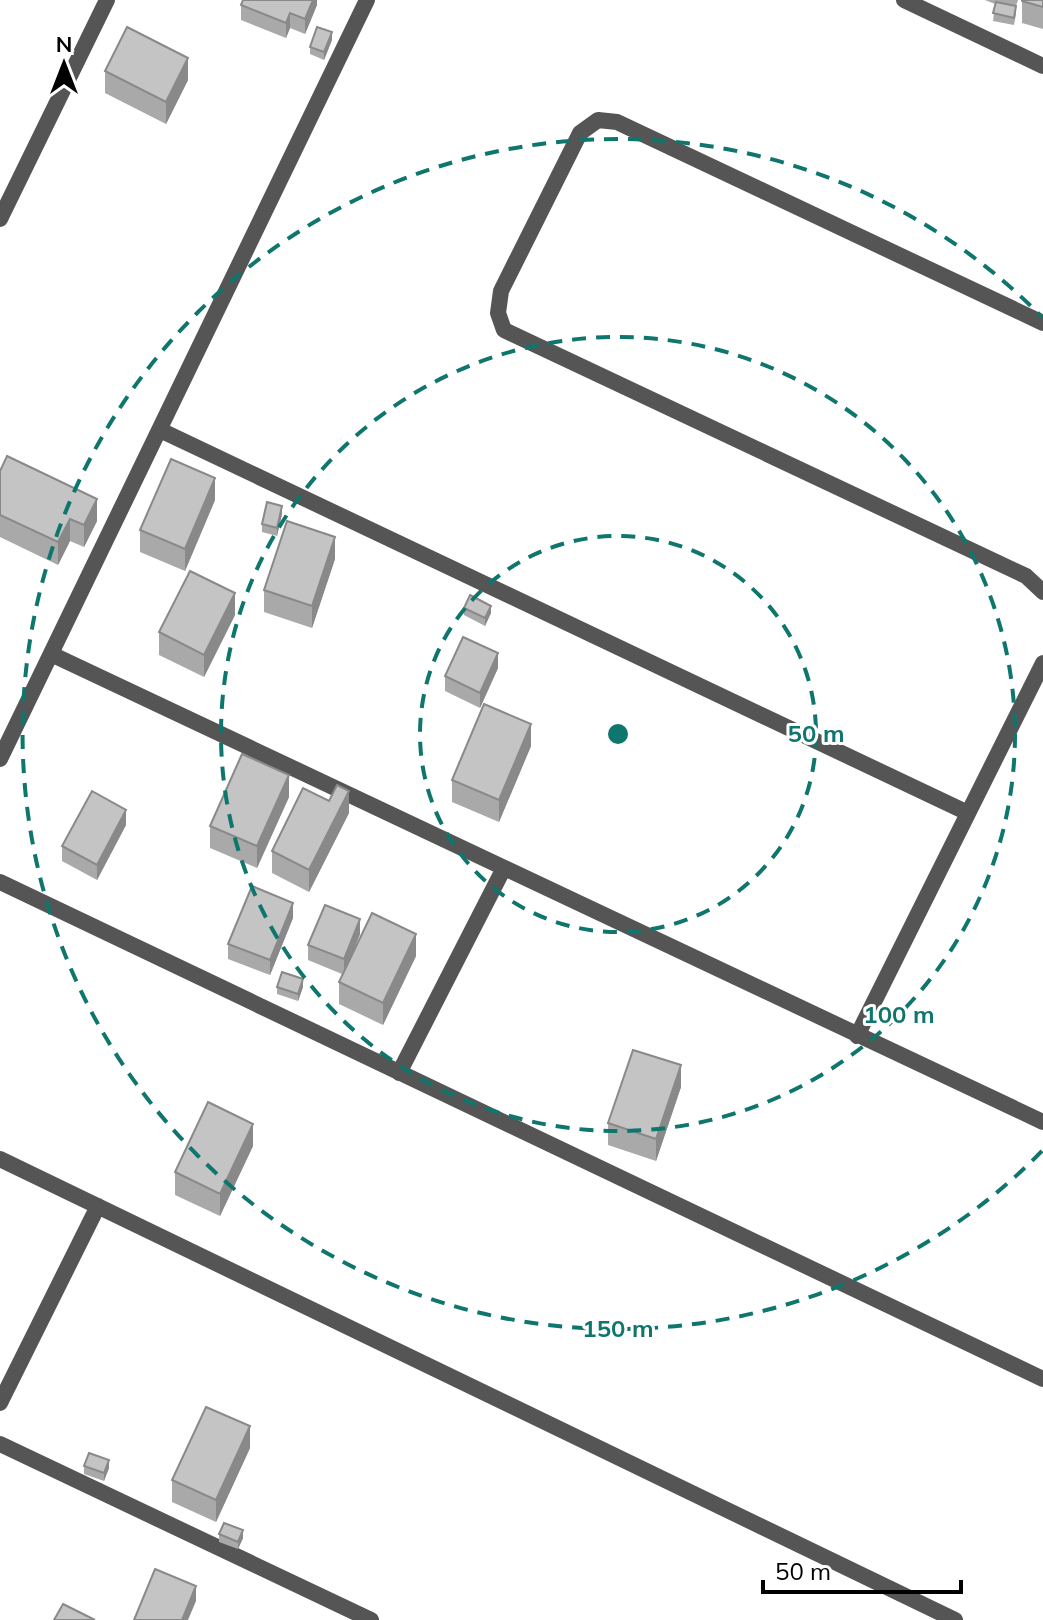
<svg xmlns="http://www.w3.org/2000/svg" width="1043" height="1620" font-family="Mulish,sans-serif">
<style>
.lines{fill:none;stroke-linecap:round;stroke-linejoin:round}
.minor{stroke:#555;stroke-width:16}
.wall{fill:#a9a9a9}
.shaded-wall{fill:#898989}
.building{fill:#c4c4c4;stroke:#898989;stroke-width:2}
.ring{fill:none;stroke:#0f766e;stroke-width:4;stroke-dasharray:14 10}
.centre{fill:#0f766e;stroke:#fff;stroke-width:4}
.ring-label{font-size:24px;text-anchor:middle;font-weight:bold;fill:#0f766e;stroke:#fff;stroke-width:6;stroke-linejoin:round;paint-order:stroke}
</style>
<rect width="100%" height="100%" fill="#fff"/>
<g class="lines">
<path class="minor" d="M904,0L1043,66
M0,219L107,0
M1043,323L617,122L598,120L580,133L501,291L498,313L504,330L1026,576L1043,592
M160,430L968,813
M51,654L1043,1122
M0,759L367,0
M0,882L1043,1379
M857,1036L1043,663
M399,1073L504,868
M0,1159L955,1620
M0,1403L98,1206
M0,1444L371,1620"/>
</g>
<path class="wall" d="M317,0V5L305,34L290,28L286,38L241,20V5Z
M985,0H1018L1016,6V14L1014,25L993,21L995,4Z
M1022,0H1043V29L1022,23Z
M332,40L324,60L310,54V47Z
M105,71L188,80L166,124L105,93Z
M0,471L97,521L84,547L70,541L58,565L0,537Z
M215,500L185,571L140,552V530Z
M282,514L277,536L262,532V524Z
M335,559L312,628L264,612V590Z
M464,608L491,613L485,626L464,615Z
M235,615L204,677L159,655V632Z
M498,668L480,708L445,691V676Z
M531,746L499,822L452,802V780Z
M289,797L257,868L210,848V826Z
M349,813L309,892L272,873V851Z
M126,825L97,880L62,861V846Z
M293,918L270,975L228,959V944Z
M360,934L354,950L416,956L383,1025L339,1004V982L342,974L308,960V945Z
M277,987H303L298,1001L277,994Z
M681,1087L656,1161L608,1145V1123Z
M253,1146L220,1216L175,1195V1172Z
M250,1448L216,1522L172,1502V1480Z
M84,1466L109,1468L104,1481L84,1474Z
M219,1534L243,1538L238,1549L219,1542Z"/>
<path class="shaded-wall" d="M313,0H317V5L305,34V19Z
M290,13V28L286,38V23Z
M332,32V40L324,60V52Z
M188,58V80L166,124V102Z
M215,478V500L185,571V549Z
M97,499V521L84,547V525Z
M282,506V514L277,536V528Z
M70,519V541L58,565V542Z
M335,537V559L312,628V606Z
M235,593V615L204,677V655Z
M491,606V613L485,626V618Z
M498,653V668L480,708V693Z
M531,724V746L499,822V800Z
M289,775V797L257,868V846Z
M349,791V813L309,892V870Z
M126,810V825L97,880V865Z
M293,903V918L270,975V960Z
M360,919V934L344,974V959Z
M416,934V956L383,1025V1003Z
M303,979V987L298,1001V994Z
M681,1065V1087L656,1161V1139Z
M253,1124V1146L220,1216V1194Z
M250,1426V1448L216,1522V1500Z
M109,1460V1468L104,1481V1473Z
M243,1530V1538L238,1549V1542Z
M196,1586V1601L188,1620H182Z"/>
<path class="building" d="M243,0H313L305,19L290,13L286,23L241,5Z
M1022,0H1043V7L1022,1Z
M996,2L1016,6L1014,18L993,13Z
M127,27L188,58L166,102L105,71Z
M317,27L332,32L324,52L310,47Z
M7,456L97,499L84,525L70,519L58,542L0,515V471Z
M171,459L215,478L185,549L140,530Z
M267,502L282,506L277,528L262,524Z
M287,521L335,537L312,606L264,590Z
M190,571L235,593L204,655L159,632Z
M470,595L491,606L485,618L464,608Z
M463,637L498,653L480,693L445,676Z
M484,704L531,724L499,800L452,780Z
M242,754L289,775L257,846L210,826Z
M337,785L349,791L309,870L272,851L303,788L329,801Z
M92,791L126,810L97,865L62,846Z
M252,886L293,903L270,960L228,944Z
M325,905L360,919L344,959L308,945Z
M372,913L416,934L383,1003L339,982Z
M282,972L303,979L298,994L277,987Z
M633,1050L681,1065L656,1139L608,1123Z
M208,1102L253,1124L220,1194L175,1172Z
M206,1407L250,1426L216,1500L172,1480Z
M89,1453L109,1460L104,1473L84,1466Z
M224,1523L243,1530L238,1542L219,1534Z
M155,1569L196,1586L182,1620H134Z
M63,1604L95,1620H54Z"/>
<g class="ring">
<circle cx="618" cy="734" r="198"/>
<circle cx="618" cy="734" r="397"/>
<path d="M1042 1151A595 595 0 1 1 1042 317"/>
</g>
<circle cx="618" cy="734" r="12" class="centre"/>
<g class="ring-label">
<text x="816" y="742">50 m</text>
<text x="899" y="1023">100 m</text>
<text x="618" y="1337">150 m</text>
</g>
<g transform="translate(64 64)" stroke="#ffffff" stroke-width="6" paint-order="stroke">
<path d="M0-6L14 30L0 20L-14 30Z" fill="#000000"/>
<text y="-12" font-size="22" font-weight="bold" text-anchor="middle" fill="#000000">N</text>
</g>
<path d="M763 1580v12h198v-12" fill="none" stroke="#000000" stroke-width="4"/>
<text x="775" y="1580" font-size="24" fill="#000000" stroke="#ffffff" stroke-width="6" paint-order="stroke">50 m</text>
</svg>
